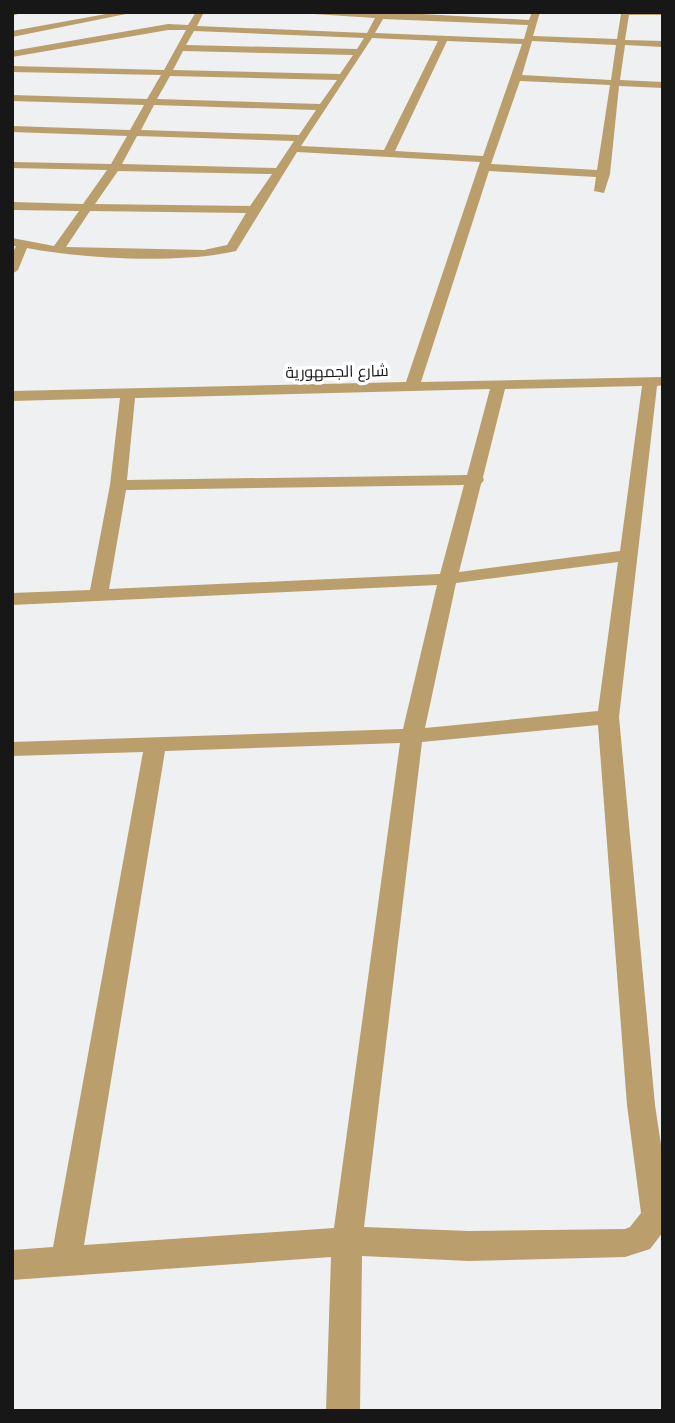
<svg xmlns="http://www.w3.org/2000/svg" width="675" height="1423" font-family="Raleway,Cairo,sans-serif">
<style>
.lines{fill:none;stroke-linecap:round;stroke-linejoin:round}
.street{fill:#ba9e6c;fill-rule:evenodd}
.labels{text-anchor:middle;stroke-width:7;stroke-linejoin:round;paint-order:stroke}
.far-street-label{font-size:16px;fill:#171718;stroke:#fff}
</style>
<rect width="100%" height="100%" fill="#eff0f1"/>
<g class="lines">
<path class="street" d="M12,12H24L12,16Z
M117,12H136L12,37V31Z
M196,12H204L197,26L367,33L375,18L282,12H387L529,20L532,12H540L533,36L617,39L621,14L615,12H663V15H629L625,40L663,41V47L625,45L620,80L663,82V88L619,86L610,174L604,193L594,191L596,177L489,171L421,382L663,377V385L657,386L619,717L655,1105L663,1158V1232L650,1249L625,1257L469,1261L362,1256L360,1411H326L331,1257L12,1280V1250L53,1247L143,752L12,756V742L403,729L437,585L12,605V593L90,590L110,485L120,398L12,401V391L406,382L480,162L297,152L236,251C180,264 85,259 27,248L18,270L12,274V254L16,246H12V238L54,246L79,211L12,210V202L83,204L107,170L12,168V162L111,164L127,136L12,132V126L130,130L144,105L12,101V95L147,99L161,75L12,72V66L164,70L186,30H168L12,57V51L168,24L188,25ZM383,19L528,25L524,39L375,33ZM194,31L364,38L357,49L186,45ZM372,38L438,41L384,150L301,146ZM447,41L522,44L483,156L395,151ZM532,41L616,45L611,80L522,75ZM183,51L353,55L340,74L173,70ZM170,76L337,80L320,104L157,99ZM520,81L610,85L597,170L491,164ZM154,105L316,110L299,135L141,130ZM137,136L294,141L276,168L122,164ZM118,171L272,174L250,206L95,204ZM90,211L246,213L227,245L204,250L66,247ZM642,386L620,551L459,572L481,484L484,480L483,477L505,389ZM490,389L467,475L127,480L135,398ZM464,485L440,574L109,589L126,490ZM618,562L598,711L425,728L456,583ZM598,725L627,1105L641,1213L630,1227L625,1229L469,1231L364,1227L422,742ZM400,743L334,1228L84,1245L165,751Z"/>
</g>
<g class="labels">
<g class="far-street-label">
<text transform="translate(337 371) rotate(-1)" y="6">شارع الجمهورية</text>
</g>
</g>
<rect width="675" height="1423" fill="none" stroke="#171718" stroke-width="28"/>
</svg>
